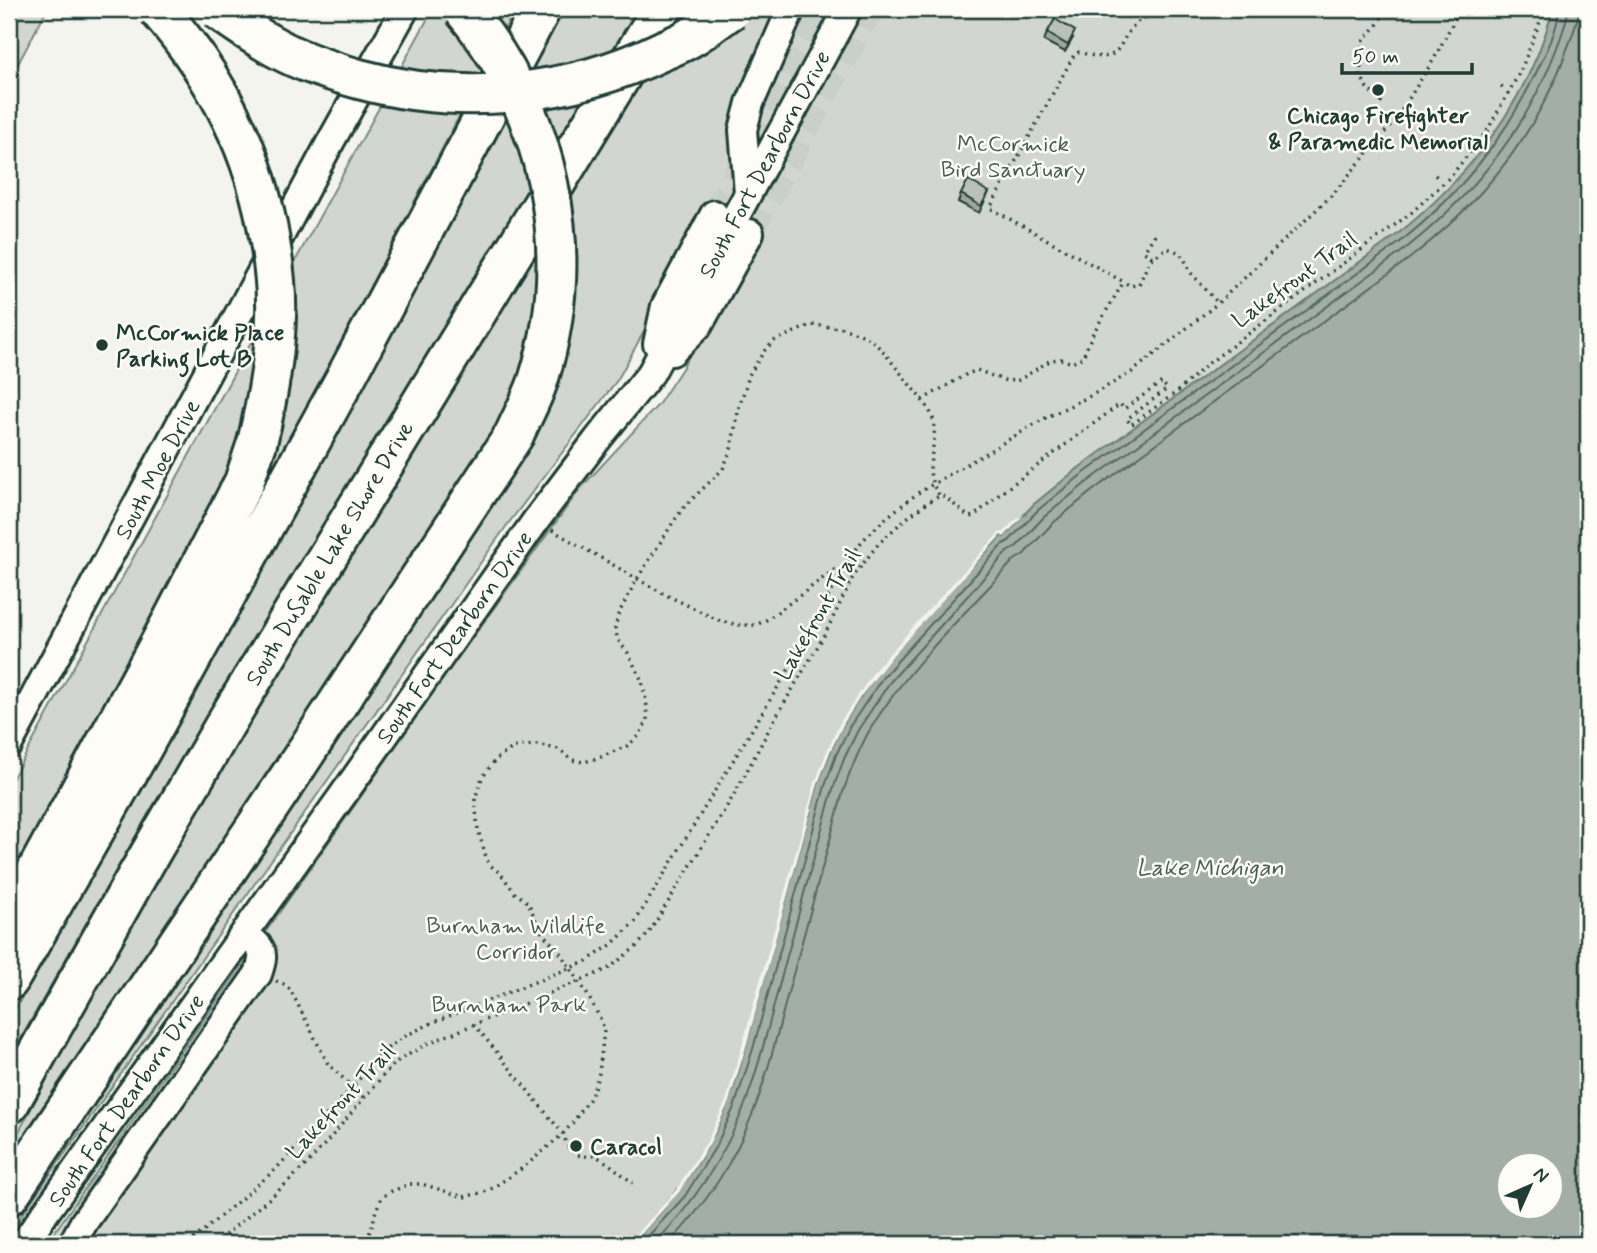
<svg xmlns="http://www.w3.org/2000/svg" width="1597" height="1253" font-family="Mynerve,sans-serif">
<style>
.green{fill:#d1d6d1;stroke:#788a82;stroke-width:2}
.water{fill:#a3aea7;stroke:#6e8179;stroke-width:2;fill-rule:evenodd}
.pier{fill:#f4f4ef}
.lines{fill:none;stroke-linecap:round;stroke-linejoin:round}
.shore{stroke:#546a62;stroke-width:2}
.minor-tunnel{stroke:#c9cfca;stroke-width:26;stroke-dasharray:26 13;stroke-linecap:butt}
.minor-casing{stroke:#1f3d34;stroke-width:32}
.highway-casing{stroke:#1f3d34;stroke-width:44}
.path{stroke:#1f3d34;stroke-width:3.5;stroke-dasharray:2 5;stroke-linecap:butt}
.minor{stroke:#fdfcf7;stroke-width:26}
.highway{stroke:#fdfcf7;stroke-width:38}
.rail{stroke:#1f3d34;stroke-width:5}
.highway-bridge-casing{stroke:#1f3d34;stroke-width:44;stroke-linecap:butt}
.highway-bridge{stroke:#fdfcf7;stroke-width:38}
.wall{fill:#9fa6a1;stroke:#1f3d34;stroke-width:2}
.building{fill:#b9c1bb;stroke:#1f3d34;stroke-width:2}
.poi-dot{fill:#1f3d34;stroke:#fdfcf7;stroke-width:2.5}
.labels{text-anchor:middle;stroke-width:5;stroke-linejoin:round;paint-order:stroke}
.poi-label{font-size:23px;font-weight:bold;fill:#1f3d34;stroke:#fdfcf7;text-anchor:start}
.park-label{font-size:23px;fill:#435c53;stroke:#fdfcf7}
.street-label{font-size:23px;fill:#1f3d34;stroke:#fdfcf7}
.water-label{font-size:24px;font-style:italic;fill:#475f56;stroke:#fdfcf7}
</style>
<rect width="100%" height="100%" fill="#f4f4ef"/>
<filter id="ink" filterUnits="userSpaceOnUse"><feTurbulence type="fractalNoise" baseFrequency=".0143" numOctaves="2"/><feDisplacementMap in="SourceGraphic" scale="14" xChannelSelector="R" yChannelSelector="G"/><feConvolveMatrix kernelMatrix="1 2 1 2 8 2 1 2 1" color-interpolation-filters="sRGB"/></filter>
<g filter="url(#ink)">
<path class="green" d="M21,9H47L9,81V27Z
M433,9H515L306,410L237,536L240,438L222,482L172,580L9,880V785Z
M561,9H643L313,542L150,811L9,1059V1020L235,621L297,506Z
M679,9H833L719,217L709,212L618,379L505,528L9,1233V1217L228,890L9,1178V1150L134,916L242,733L395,485L519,275Z
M864,9H1279C1294,17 1305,20 1320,9H1553C1529,101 1468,179 1394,237L1076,470L1033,505L1004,537L695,1168L631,1244H46L376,775L421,709L580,489L658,405L683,367L703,327L745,230Z"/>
<path class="water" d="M1553,9H1588V1244H631C661,1214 688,1182 709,1144C735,1098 746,1045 760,994C780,924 798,854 818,784C826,763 834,740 846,720C885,653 949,592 1002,535L1004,537L1033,505L1076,470L1394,237C1468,179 1529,101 1553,9ZM1510,1166H1552V1208H1510Z"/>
<path class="pier" d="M1024,515L1004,537L1001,535L893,655L861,696L844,723L830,752L818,784L746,1047L729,1102L710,1143L679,1192L635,1241L631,1244H628L676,1190L707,1141L726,1101L742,1046L815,783L827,751L841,721L875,670L921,618L999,533L1004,532L1014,521Z"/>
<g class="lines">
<path class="shore" d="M641,1244L685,1196L716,1146L735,1105L753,1049L825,786L836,755L850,726L883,677L1003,544L1009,541L1038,510L1080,476L1399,243C1460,194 1504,140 1538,69C1547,51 1558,29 1559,9
M654,1244C692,1205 723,1159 744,1107C760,1066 769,1022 781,979C798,916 815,852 833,789L844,759L858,730L890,682L1007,552L1016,547L1044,517L1086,483L1404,250C1471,197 1526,130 1556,50C1561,37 1567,23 1568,9
M668,1244C705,1206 735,1160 754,1110C770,1069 779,1025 791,982C808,919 825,856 843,792C850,772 858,752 868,733C904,671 965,614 1013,561L1023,555L1052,524L1092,491L1410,258C1478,205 1535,137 1565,55C1570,40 1578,25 1579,9"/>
<path class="minor-tunnel" d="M714,214L826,9
M750,233L871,9"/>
<g class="minor-casing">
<path id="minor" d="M748,193L743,130L750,103L791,9
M657,344L665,306L714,214
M672,352L699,325L750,233
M9,744L331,141L405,9
M23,1244L355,778L537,519L597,440L651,373L848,9
M72,1244L84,1222L258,974C266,951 263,948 244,934"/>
</g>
<g class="highway-casing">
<path id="highway" d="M9,922L172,621L244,482L257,443
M9,980L142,748L345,379L541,9
M9,1104L133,883L227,721L662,9
M9,1195L296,767"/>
</g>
<path class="path" d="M1193,9C1186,10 1179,12 1172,14C1163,15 1152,13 1144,18C1113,35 1130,69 1079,52L1074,55L990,208L1131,286L1139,284L1150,260L1167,248L1178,252L1184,258L1190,272L1218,303
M1501,86L1504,88
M1382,103L1367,88L1360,74L1364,39L1376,27L1384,13L1382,9
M1435,175L1438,178
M1349,246L1352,249
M1152,257L1144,252L1155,234
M1260,314L1261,316
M922,400L967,374L977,370L1006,381L1019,380L1051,360L1061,359L1072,363L1083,357L1092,335L1123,283
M552,530L662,593L720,621L739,625H756L768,619L834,570H842
M276,981L286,985L291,991L328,1064L364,1098
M474,1024L563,1134C567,1145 571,1156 585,1156C592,1156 595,1155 601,1159C612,1165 622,1175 633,1183
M188,1244L275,1170L352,1088L377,1057L389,1047L407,1035L434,1022L585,962L611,945L635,922L801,649L842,570L862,541L887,517L918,493L1047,417L1090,396L1132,372L1218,303L1333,194L1396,119L1434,59L1460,9
M214,1244L277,1192L308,1163L332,1136L386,1072L399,1060L427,1044L608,969L636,947L649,933L734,795L773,722L825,634L853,577L862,565L879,543L903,521L928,502L940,496L945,497L969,517L974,516L1001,493L1120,404L1124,409L1162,382L1167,389L1127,419L1131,425L1178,391L1209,363L1411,213L1450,177L1487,131L1521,70L1545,9
M360,1244L371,1231L376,1210L382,1197L392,1191L410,1184H422L464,1197L488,1191L524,1167L563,1134L574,1121L591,1097L599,1073L604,1031L602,1022L586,992L561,954L540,930L528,902L515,893L501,874L490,865L487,860L478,830L475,799L482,778L495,760L514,747L536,745L559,749L571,760L584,762L601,757L627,746L639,736L647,721V706L642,681L628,653L618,640L615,629L618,615L637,579L674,521L685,506L723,469L731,449L739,407L750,373L765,350L774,341L811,325L842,328L860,334L871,340L883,351L929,409C931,414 934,419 934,425C937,452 920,470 940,496"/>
<use href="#minor" class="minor"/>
<use href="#highway" class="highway"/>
<path class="rail" d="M9,16L13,9"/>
<g class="highway-bridge-casing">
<path id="highway-bridge" d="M158,9C217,77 256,152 270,242C274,266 277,291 276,316C275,359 267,401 257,443
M217,9C236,23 255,36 275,47C301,62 330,71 359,79C461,107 569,96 664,50C674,46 684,42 693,36C706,28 719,18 732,9
M296,767L514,435C522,417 532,399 538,381C579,251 550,113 463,9"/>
</g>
<use href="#highway-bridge" class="highway-bridge"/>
</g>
<path class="wall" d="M1047,33L1073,38L1065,52L1044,41Z
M989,192L979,213L958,202L961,194Z"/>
<path class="building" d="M1055,19L1075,31L1068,45L1047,33Z
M968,180L989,192L981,206L961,194Z"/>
</g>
<g class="poi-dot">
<circle cx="1378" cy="90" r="7"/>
<circle cx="102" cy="345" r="7"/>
<circle cx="576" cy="1146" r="7"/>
</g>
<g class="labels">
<g class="poi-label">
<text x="1378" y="123" text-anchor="middle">Chicago Firefighter<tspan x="1378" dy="26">&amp; Paramedic Memorial</tspan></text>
<text x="116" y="340">McCormick Place<tspan x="116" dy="26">Parking Lot B</tspan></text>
<text x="590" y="1154">Caracol</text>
</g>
<g class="park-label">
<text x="1013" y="151">McCormick<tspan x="1013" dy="26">Bird Sanctuary</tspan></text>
<text x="516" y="933">Burnham Wildlife<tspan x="516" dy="26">Corridor</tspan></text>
<text x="509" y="1012">Burnham Park</text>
</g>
<g class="street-label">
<text transform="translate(764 164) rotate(-62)" y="8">South Fort Dearborn Drive</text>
<text transform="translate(1294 279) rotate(-36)" y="8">Lakefront Trail</text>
<text transform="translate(157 469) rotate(-62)" y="8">South Moe Drive</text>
<text transform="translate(329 553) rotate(-59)" y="8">South DuSable Lake Shore Drive</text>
<text transform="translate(817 614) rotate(-60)" y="8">Lakefront Trail</text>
<text transform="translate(454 637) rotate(-55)" y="8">South Fort Dearborn Drive</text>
<text transform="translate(126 1100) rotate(-55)" y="8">South Fort Dearborn Drive</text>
<text transform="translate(340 1101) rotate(-47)" y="8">Lakefront Trail</text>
</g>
<g class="water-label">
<text x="1210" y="875">Lake Michigan</text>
</g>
</g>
<rect width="1597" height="1253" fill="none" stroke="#fdfcf7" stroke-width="35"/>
<rect x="18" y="18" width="1562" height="1218" fill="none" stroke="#1f3d34" stroke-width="2.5" filter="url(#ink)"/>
<g transform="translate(1530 1186) rotate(45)"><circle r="33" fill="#fdfcf7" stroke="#a4b0a9" stroke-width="2"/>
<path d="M0-5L12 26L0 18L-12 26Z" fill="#1f3d34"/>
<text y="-10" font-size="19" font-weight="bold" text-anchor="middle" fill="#1f3d34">N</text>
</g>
<path d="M1342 63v10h130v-10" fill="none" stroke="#1f3d34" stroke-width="3.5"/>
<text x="1352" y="63" font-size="21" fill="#1f3d34" stroke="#fdfcf7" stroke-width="5" paint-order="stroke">50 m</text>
</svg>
